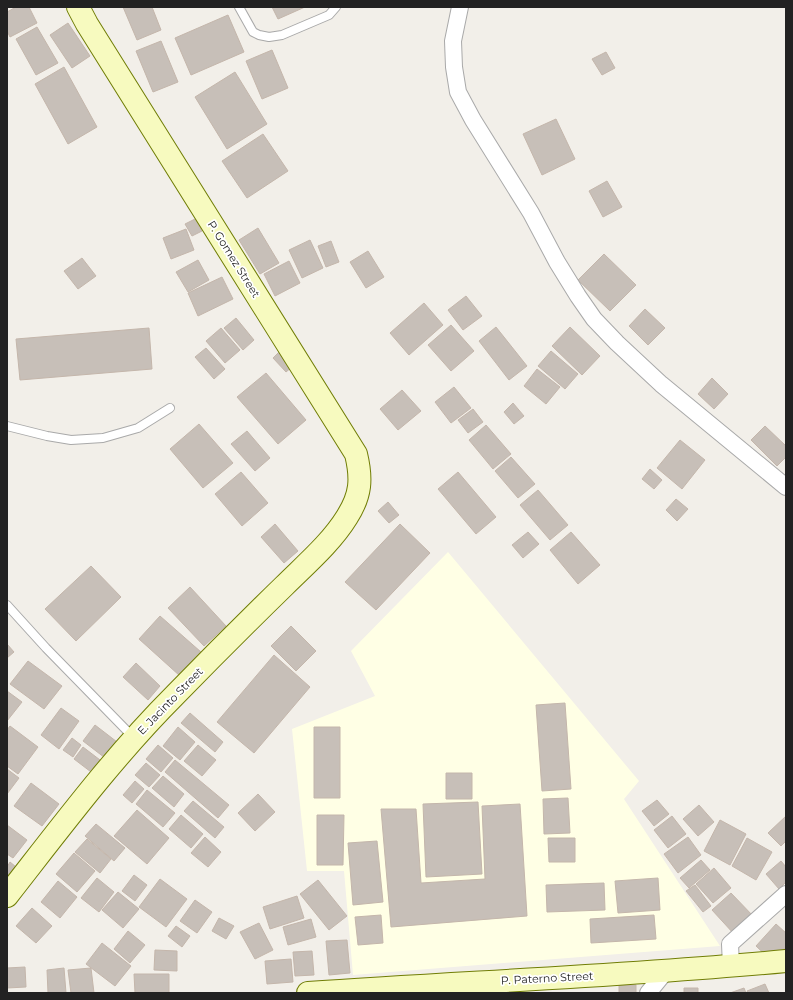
<svg xmlns="http://www.w3.org/2000/svg" width="793" height="1000" font-family="Montserrat,sans-serif">
<style>
.education{fill:#ffffe5}
.building{fill:#c7bfb8;stroke:#c4b6ab}
.lines{fill:none;stroke-linecap:round;stroke-linejoin:round}
.service-casing{stroke:#a9a9a9;stroke-width:10}
.minor-casing{stroke:#a9a9a9;stroke-width:18}
.secondary-casing{stroke:#707d05;stroke-width:24}
.service{stroke:#fff;stroke-width:8}
.minor{stroke:#fff;stroke-width:16}
.secondary{stroke:#f7fabf;stroke-width:22}
.labels{text-anchor:middle;stroke-width:3.5;stroke-linejoin:round;paint-order:stroke}
.street-label{font-size:11px;fill:#222;stroke:#fff}
</style>
<rect width="100%" height="100%" fill="#f2efe9"/>
<path class="education" d="M448,552L639,781L624,799L720,946L353,975L344,871H307L292,729L375,696L351,651Z"/>
<path class="building" d="M16,7H29L37,23L10,37L7,31V12Z
M123,7H152L161,30L137,40Z
M272,7H305L278,19Z
M228,15L244,52L191,75L175,38Z
M68,23L90,56L72,68L50,35Z
M37,27L58,63L36,75L16,39Z
M161,41L178,82L153,92L136,51Z
M272,50L288,88L262,99L246,61Z
M606,52L615,68L602,75L592,59Z
M64,67L97,127L68,144L35,84Z
M235,72L267,124L227,149L195,97Z
M556,119L575,159L542,175L523,134Z
M263,134L288,171L247,198L222,161Z
M607,181L622,207L603,217L589,191Z
M195,219L202,231L192,236L185,224Z
M258,228L279,263L260,274L239,240Z
M186,229L194,250L171,259L163,238Z
M310,240L323,268L302,278L289,250Z
M331,241L339,262L326,267L318,246Z
M368,251L384,277L366,288L350,262Z
M604,254L636,285L610,311L578,280Z
M82,258L96,276L78,289L64,271Z
M198,260L209,280L188,292L176,272Z
M289,261L300,283L275,296L264,274Z
M222,277L233,299L198,316L188,293Z
M466,296L482,316L463,330L448,310Z
M424,303L443,325L409,355L390,333Z
M645,309L665,328L648,345L629,326Z
M236,318L254,340L243,350L224,328Z
M451,325L474,351L451,371L428,345Z
M496,327L527,366L509,380L479,341Z
M570,327L600,356L582,375L552,346Z
M149,328L152,369L20,380L16,339Z
M221,328L240,350L225,363L206,341Z
M206,348L225,369L214,379L195,357Z
M551,351L578,374L565,389L538,366Z
M279,352L292,367L286,372L273,358Z
M537,369L560,387L546,404L524,386Z
M266,373L306,420L278,444L237,397Z
M712,378L728,394L714,409L698,394Z
M454,387L471,408L451,423L435,402Z
M402,390L421,411L398,430L380,409Z
M513,403L524,416L514,424L504,412Z
M473,409L483,422L468,433L458,420Z
M199,424L233,463L203,488L170,449Z
M486,425L511,454L493,469L469,440Z
M765,426L786,446V457L777,466L751,440Z
M247,431L270,458L255,471L231,444Z
M680,440L705,460L682,489L657,468Z
M511,457L535,484L518,498L495,471Z
M650,469L662,480L654,489L642,479Z
M241,472L268,503L242,526L215,494Z
M458,472L496,517L476,534L438,489Z
M538,490L568,525L550,540L520,505Z
M676,499L688,509L677,521L666,510Z
M388,502L399,515L389,523L378,511Z
M275,524L298,551L284,563L261,537Z
M400,524L430,553L376,610L345,582Z
M528,532L539,544L523,558L512,545Z
M571,532L600,565L578,584L550,550Z
M91,566L121,597L76,641L45,609Z
M190,587L226,626L204,646L168,608Z
M160,616L201,652L180,676L139,639Z
M291,626L316,651L296,671L271,646Z
M7,644L14,652L7,658Z
M274,655L310,687L254,753L217,722Z
M28,661L62,686L44,709L10,684Z
M136,663L160,686L148,700L123,677Z
M7,691L22,702L7,721Z
M565,703L571,789L542,791L536,705Z
M61,708L79,721L59,749L41,735Z
M190,713L223,742L215,752L181,723Z
M95,725L121,745L109,761L83,741Z
M10,726L38,747L18,774L7,766V730Z
M178,727L195,742L180,760L163,746Z
M314,727H340V798H314Z
M72,738L81,745L73,757L63,750Z
M158,745L173,758L161,772L146,759Z
M198,745L216,760L202,776L184,761Z
M83,747L104,763L95,775L74,759Z
M175,760L229,805L218,818L165,772Z
M146,763L160,775L149,787L135,775Z
M7,769L19,778L7,794Z
M446,773H472V799H446Z
M163,776L184,794L174,807L152,788Z
M135,781L144,789L132,803L123,795Z
M31,783L59,804L42,826L14,806Z
M147,790L175,813L163,827L136,804Z
M258,794L275,812L255,831L238,813Z
M568,798L570,833L544,834L543,799Z
M657,800L669,814L654,826L642,811Z
M193,801L224,827L215,838L184,811Z
M478,802L482,874L426,877L423,804Z
M520,804L527,916L391,927L381,809H416L421,883L485,879L482,806Z
M699,805L714,822L698,836L683,819Z
M137,810L169,838L147,864L114,836Z
M181,815L203,834L191,848L169,829Z
M317,815H344L343,865H317Z
M672,816L686,834L668,848L654,830Z
M786,816V841L781,846L768,833Z
M720,820L746,834L730,865L704,851Z
M96,824L125,848L114,861L85,836Z
M7,825L27,840L13,858L7,854Z
M205,837L221,852L208,867L191,853Z
M688,837L701,855L678,873L664,854Z
M548,838H575V862H549Z
M747,838L772,852L756,880L732,866Z
M87,839L111,859L100,873L75,852Z
M377,841L383,902L353,905L348,843Z
M74,853L95,871L77,892L56,874Z
M701,860L710,870L689,888L680,878Z
M781,861L786,867V882L779,889L766,874Z
M10,862L21,871L7,890V867Z
M714,868L731,888L713,903L696,884Z
M134,875L147,885L135,901L122,891Z
M97,878L114,892L99,912L81,898Z
M658,878L660,910L618,913L615,881Z
M160,879L187,899L166,927L139,907Z
M318,880L347,916L329,930L300,894Z
M58,881L77,897L60,918L41,902Z
M604,883L605,910L547,912L546,885Z
M695,885L711,906L703,912L686,891Z
M118,892L139,909L123,928L102,910Z
M731,893L754,917L734,934L712,910Z
M297,896L304,918L270,929L263,907Z
M195,900L212,912L197,933L180,921Z
M32,908L52,926L36,943L16,926Z
M381,915L383,943L358,945L355,917Z
M654,915L656,939L591,943L590,919Z
M219,918L234,926L226,939L212,931Z
M311,919L316,937L288,945L283,927Z
M259,923L273,950L255,959L240,932Z
M776,924L786,933V947L773,962L756,946Z
M176,926L190,936L182,947L168,936Z
M128,931L145,945L130,963L114,949Z
M347,940L350,973L329,975L326,941Z
M102,943L131,966L115,986L86,964Z
M155,950L177,951V971L154,970Z
M312,951L314,975L295,976L293,952Z
M291,959L293,982L267,984L265,961Z
M25,967L26,987L7,988V968Z
M64,968L66,993H48L47,970Z
M91,968L94,993H71L68,970Z
M134,974H169V993H135Z
M765,984L769,993H748L747,991Z
M619,985H636V993H619Z
M684,988H698V993H684Z
M744,988L746,993H730Z"/>
<g class="lines">
<g class="service-casing">
<path id="service" d="M239,7L253,32L259,35L269,37L282,35L329,15L336,7
M7,426L47,436L71,440L103,438L138,428L170,408
M7,605L46,648L134,738"/>
</g>
<g class="minor-casing">
<path id="minor" d="M460,7L453,41L454,67L458,92L473,120L531,213L557,262L578,296L594,319L617,343L661,384L786,487
M731,966L730,944L786,894
M648,993L666,971"/>
</g>
<g class="secondary-casing">
<path id="secondary" d="M7,896C61,827 113,757 175,695C211,658 247,622 284,586C305,565 331,543 347,517C361,495 362,479 356,454L87,24L78,7
M308,993C467,982 627,976 786,961"/>
</g>
<use href="#service" class="service"/>
<use href="#minor" class="minor"/>
<use href="#secondary" class="secondary"/>
</g>
<g class="labels">
<g class="street-label">
<text transform="translate(234 259) rotate(58)" y="4">P. Gomez Street</text>
<text transform="translate(170 701) rotate(-46)" y="4">E. Jacinto Street</text>
<text transform="translate(547 978) rotate(-3)" y="4">P. Paterno Street</text>
</g>
</g>
<rect width="793" height="1000" fill="none" stroke="#222222" stroke-width="16"/>
</svg>
